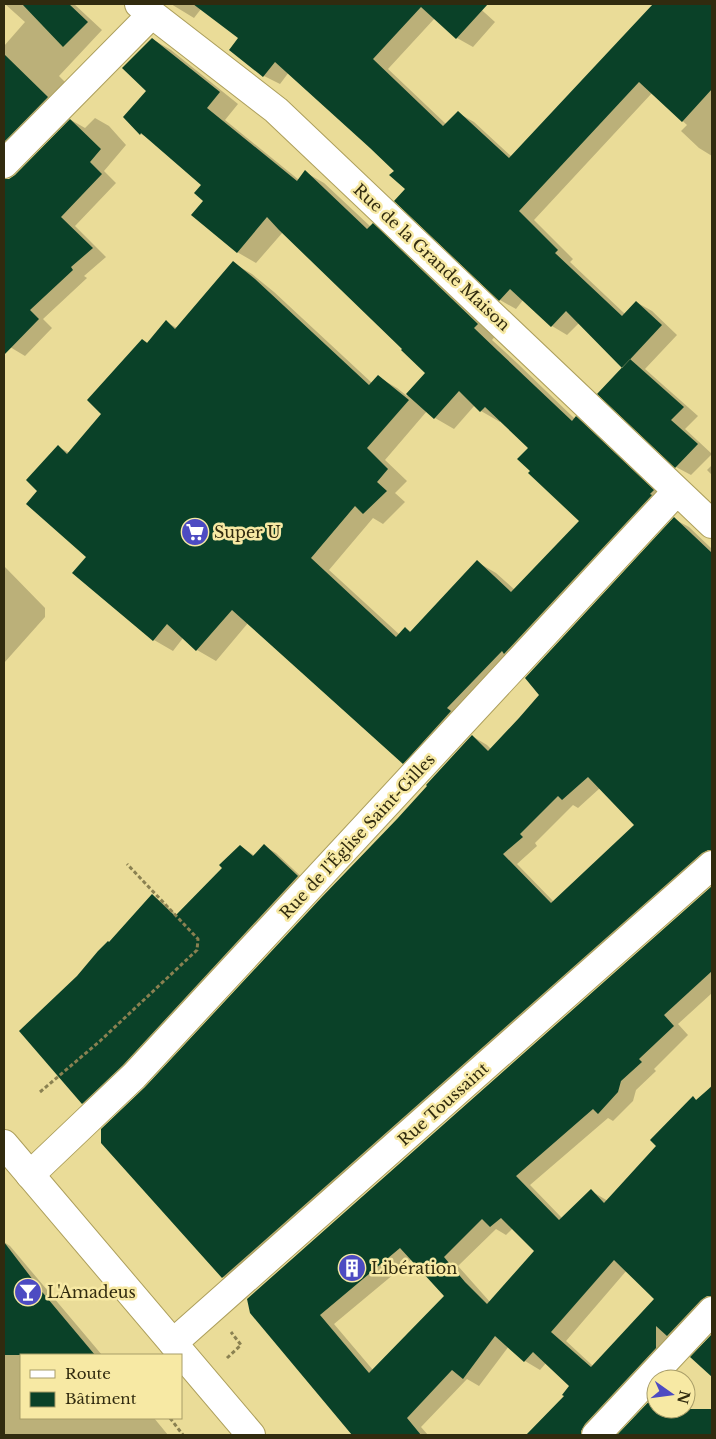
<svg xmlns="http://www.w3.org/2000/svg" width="716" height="1439" font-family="'Libre Baskerville',serif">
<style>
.shadow{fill:#0003;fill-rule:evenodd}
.building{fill:#0a4128;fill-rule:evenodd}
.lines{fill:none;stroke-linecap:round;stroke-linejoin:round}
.street-casing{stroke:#ad9f5c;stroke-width:30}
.secondary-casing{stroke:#ad9f5c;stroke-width:30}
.path{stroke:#8a8151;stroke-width:3;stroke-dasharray:4 2.5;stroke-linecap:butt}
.street{stroke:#fff;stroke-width:28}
.secondary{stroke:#fff;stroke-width:28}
.labels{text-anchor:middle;stroke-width:5;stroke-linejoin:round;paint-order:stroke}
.street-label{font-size:16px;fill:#312b0f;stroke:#f7e9a4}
.poi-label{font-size:16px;fill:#312b0f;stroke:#f7e9a4;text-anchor:start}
</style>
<rect width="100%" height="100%" fill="#eadc98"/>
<path class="shadow" d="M5,4H74L102,30L59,76L70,87L4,167V46L25,22Z
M171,4H475L495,22L473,47L457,38L435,18L388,69L447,125L458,113L474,122L512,157L654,4H712V156L699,148L681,131L687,125L652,93L534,220L573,259L570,262L625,314L636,302L652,311L677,335L645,369L698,416L685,429L712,454L691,475L676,467L624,368L579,323L567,335L552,326L523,300L516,309L500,300L407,189L396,171L289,72L280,84L264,76L240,38L201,9L194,18Z
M152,39L171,50L238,104L225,120L299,180L305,172L324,183L371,227L373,225L392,236L496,335L492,340L517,363L575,419L576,418L595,429L672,502L422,774L403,763L248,623L216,661L197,650L183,638L173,651L154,640L74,573L88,557L39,491L58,447L70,453L103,414L143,340L148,343L166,322L177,328L233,263L252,274L274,292L372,383L378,377L397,388L407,396L427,373L404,349L283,232L256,263L237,252L205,200L203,184L150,139L141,134L125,117L148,91ZM475,405L481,411L500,422L501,420L530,448L532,471L581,521L515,590L496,573L477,562L412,632L406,629L400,635L329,570L373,518L383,524L405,502L395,493L407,481L385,460L427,411L435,418L454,429Z
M95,118L109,126L126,145L104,171L116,183L75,226L106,257L84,276L87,278L43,319L52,328L25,356L10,347L4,342V178L5,180H8L16,176L71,120L85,128Z
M712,465V475L707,470Z
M674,519L689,527L712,549V866L238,1286L223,1277L102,1142L146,1088L429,786L472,736L487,745L491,749L541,695ZM600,788L636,826L554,902L517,864L537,846L535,843L573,805L578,808Z
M4,566L45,608V617L4,663Z
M240,846L255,856L264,846L276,853L309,884L95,1110L83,1103L78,977L152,896L164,903L177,915L223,868Z
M712,887V993L678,1024L688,1035L654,1069L656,1071L636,1090L633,1101L613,1121L608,1118L530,1185L562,1218L591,1191L608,1201L658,1146L693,1098L698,1101L712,1085V1312L598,1435H527L565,1396L571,1386L546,1363L540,1370L525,1361L509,1346L479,1386L467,1379L421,1427L428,1435H354L251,1313L248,1299ZM513,1228L535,1251L490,1302L458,1266L496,1229L506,1235ZM412,1259L446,1296L373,1370L334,1324ZM627,1270L655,1299L593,1366L566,1341Z
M4,1242L10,1246L102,1355H21V1418H154L168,1435H4Z
M656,1396V1409H678L712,1435H619Z"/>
<path class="building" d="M22,4H69L88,22L63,47Z
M193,4H488L456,39L421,7L373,59L443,126L458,111L509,158L653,4H712V89L682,122L639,82L519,211L558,250L555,253L622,316L636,301L662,325L622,368L566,311L551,327L510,289L499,301L394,201L405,189L389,175L394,171L370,148L275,62L263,77L229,50L238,38Z
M152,38L220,92L207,108L297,181L305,170L367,229L373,223L478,324L474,328L498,351L572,421L576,416L654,490L650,494L652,495L504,654L502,651L447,708L451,711L403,764L232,610L196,651L167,624L153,641L72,573L86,557L26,504L37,491L26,480L58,445L67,454L101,414L87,400L142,339L147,343L166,320L175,329L233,261L255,279L369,385L378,375L409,400L367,448L388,469L377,482L387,491L363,514L355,506L311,558L396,637L405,627L410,632L477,560L511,592L579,521L528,473L530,471L517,459L528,448L485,407L480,412L459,391L434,419L406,394L425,373L401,350L402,349L279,230L267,217L237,253L191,215L203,201L194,193L201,185L141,133L140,135L123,117L146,91L122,68Z
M4,54L48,97L4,142Z
M70,119L101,149L90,162L102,174L61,217L93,248L71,267L73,270L30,310L39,319L4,355V179H9L15,175Z
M630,359L684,407L671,420L698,444L675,468L597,394Z
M674,517L712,553V850H708L702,853L222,1278L101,1143V1129L145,1087L321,898L397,819L427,786L426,785L472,735L488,751L519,718L539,695L525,678ZM588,777L634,825L551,903L503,854L523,837L520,834L558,796L562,800Z
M264,844L298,876L123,1065L82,1104L19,1031L77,976L98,951L108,941L109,942L152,894L175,916L222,868L219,865L240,845L253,856Z
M712,886V971L664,1015L674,1026L639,1059L642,1062L621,1081L618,1092L598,1114L593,1109L516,1176L559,1220L591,1189L604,1203L656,1146L650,1140L693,1096L696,1100L712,1086V1296H707L701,1300L667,1336L656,1326V1348L585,1424L581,1431V1435H526L564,1396L562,1395L569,1386L533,1352L524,1362L495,1336L463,1379L452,1370L407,1418L421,1435H352L250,1313L247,1299ZM501,1218L534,1251L487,1304L465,1282L444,1257L482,1219L490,1227ZM400,1248L444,1296L369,1373L320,1315ZM614,1260L654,1299L591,1367L551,1332Z
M4,1242L43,1293L95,1355H4Z
M712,1334V1377L690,1357Z
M656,1394V1409H712V1435H617Z"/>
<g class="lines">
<g class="street-casing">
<path id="street" d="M139,4L276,110L712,524
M4,164L152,14
M30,1175L134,1076L677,491
M173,1343L712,865
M596,1435L712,1311"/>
</g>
<g class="secondary-casing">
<path id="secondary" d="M4,1144L251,1435"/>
</g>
<path class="path" d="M40,1092L100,1041L197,950L198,939L127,864
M227,1358L241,1345L231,1332
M170,1418L183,1435"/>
<use href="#street" class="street"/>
<use href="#secondary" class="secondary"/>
</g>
<defs>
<g id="supermarket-disc" transform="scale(1.4375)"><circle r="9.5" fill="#4d4bc2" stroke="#f7e9a4"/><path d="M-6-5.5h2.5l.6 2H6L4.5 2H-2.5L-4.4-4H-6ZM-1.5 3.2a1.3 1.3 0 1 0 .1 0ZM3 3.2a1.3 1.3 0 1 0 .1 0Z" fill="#fff"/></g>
<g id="building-disc" transform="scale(1.4375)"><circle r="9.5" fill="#4d4bc2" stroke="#f7e9a4"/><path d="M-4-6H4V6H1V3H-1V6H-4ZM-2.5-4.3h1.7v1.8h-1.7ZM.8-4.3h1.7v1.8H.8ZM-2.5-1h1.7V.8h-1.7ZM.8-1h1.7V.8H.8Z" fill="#fff"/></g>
<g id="bar-disc" transform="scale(1.4375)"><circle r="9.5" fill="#4d4bc2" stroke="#f7e9a4"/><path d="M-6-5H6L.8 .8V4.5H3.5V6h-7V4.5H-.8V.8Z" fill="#fff"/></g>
</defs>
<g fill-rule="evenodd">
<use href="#supermarket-disc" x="195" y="532"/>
<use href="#building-disc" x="352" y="1268"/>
<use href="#bar-disc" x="28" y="1292"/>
</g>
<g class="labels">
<g class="street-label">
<text transform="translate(432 257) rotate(43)" y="6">Rue de la Grande Maison</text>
<text transform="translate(357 836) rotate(-47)" y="6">Rue de l'Église Saint-Gilles</text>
<text transform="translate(443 1104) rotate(-42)" y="6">Rue Toussaint</text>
</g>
<g class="poi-label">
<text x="214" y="538">Super U</text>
<text x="371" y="1274">Libération</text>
<text x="47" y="1298">L'Amadeus</text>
</g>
</g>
<rect width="716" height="1439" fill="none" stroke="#312b0f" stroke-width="10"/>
<rect x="20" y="1354" width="162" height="65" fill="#f7e9a4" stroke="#a89d68"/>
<rect x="30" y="1370" width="25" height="8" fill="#ffffff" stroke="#a89d68"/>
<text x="65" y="1379" font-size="15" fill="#312b0f">Route</text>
<rect x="30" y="1392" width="25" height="15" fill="#0a4128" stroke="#a89d68"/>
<text x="65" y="1404" font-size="15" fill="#312b0f">Bâtiment</text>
<g transform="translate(671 1394) rotate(104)"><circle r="24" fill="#f7e9a4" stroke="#a89d68"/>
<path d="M0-4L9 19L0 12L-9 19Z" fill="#4d4bc2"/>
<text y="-8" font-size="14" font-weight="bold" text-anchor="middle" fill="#312b0f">N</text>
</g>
</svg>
